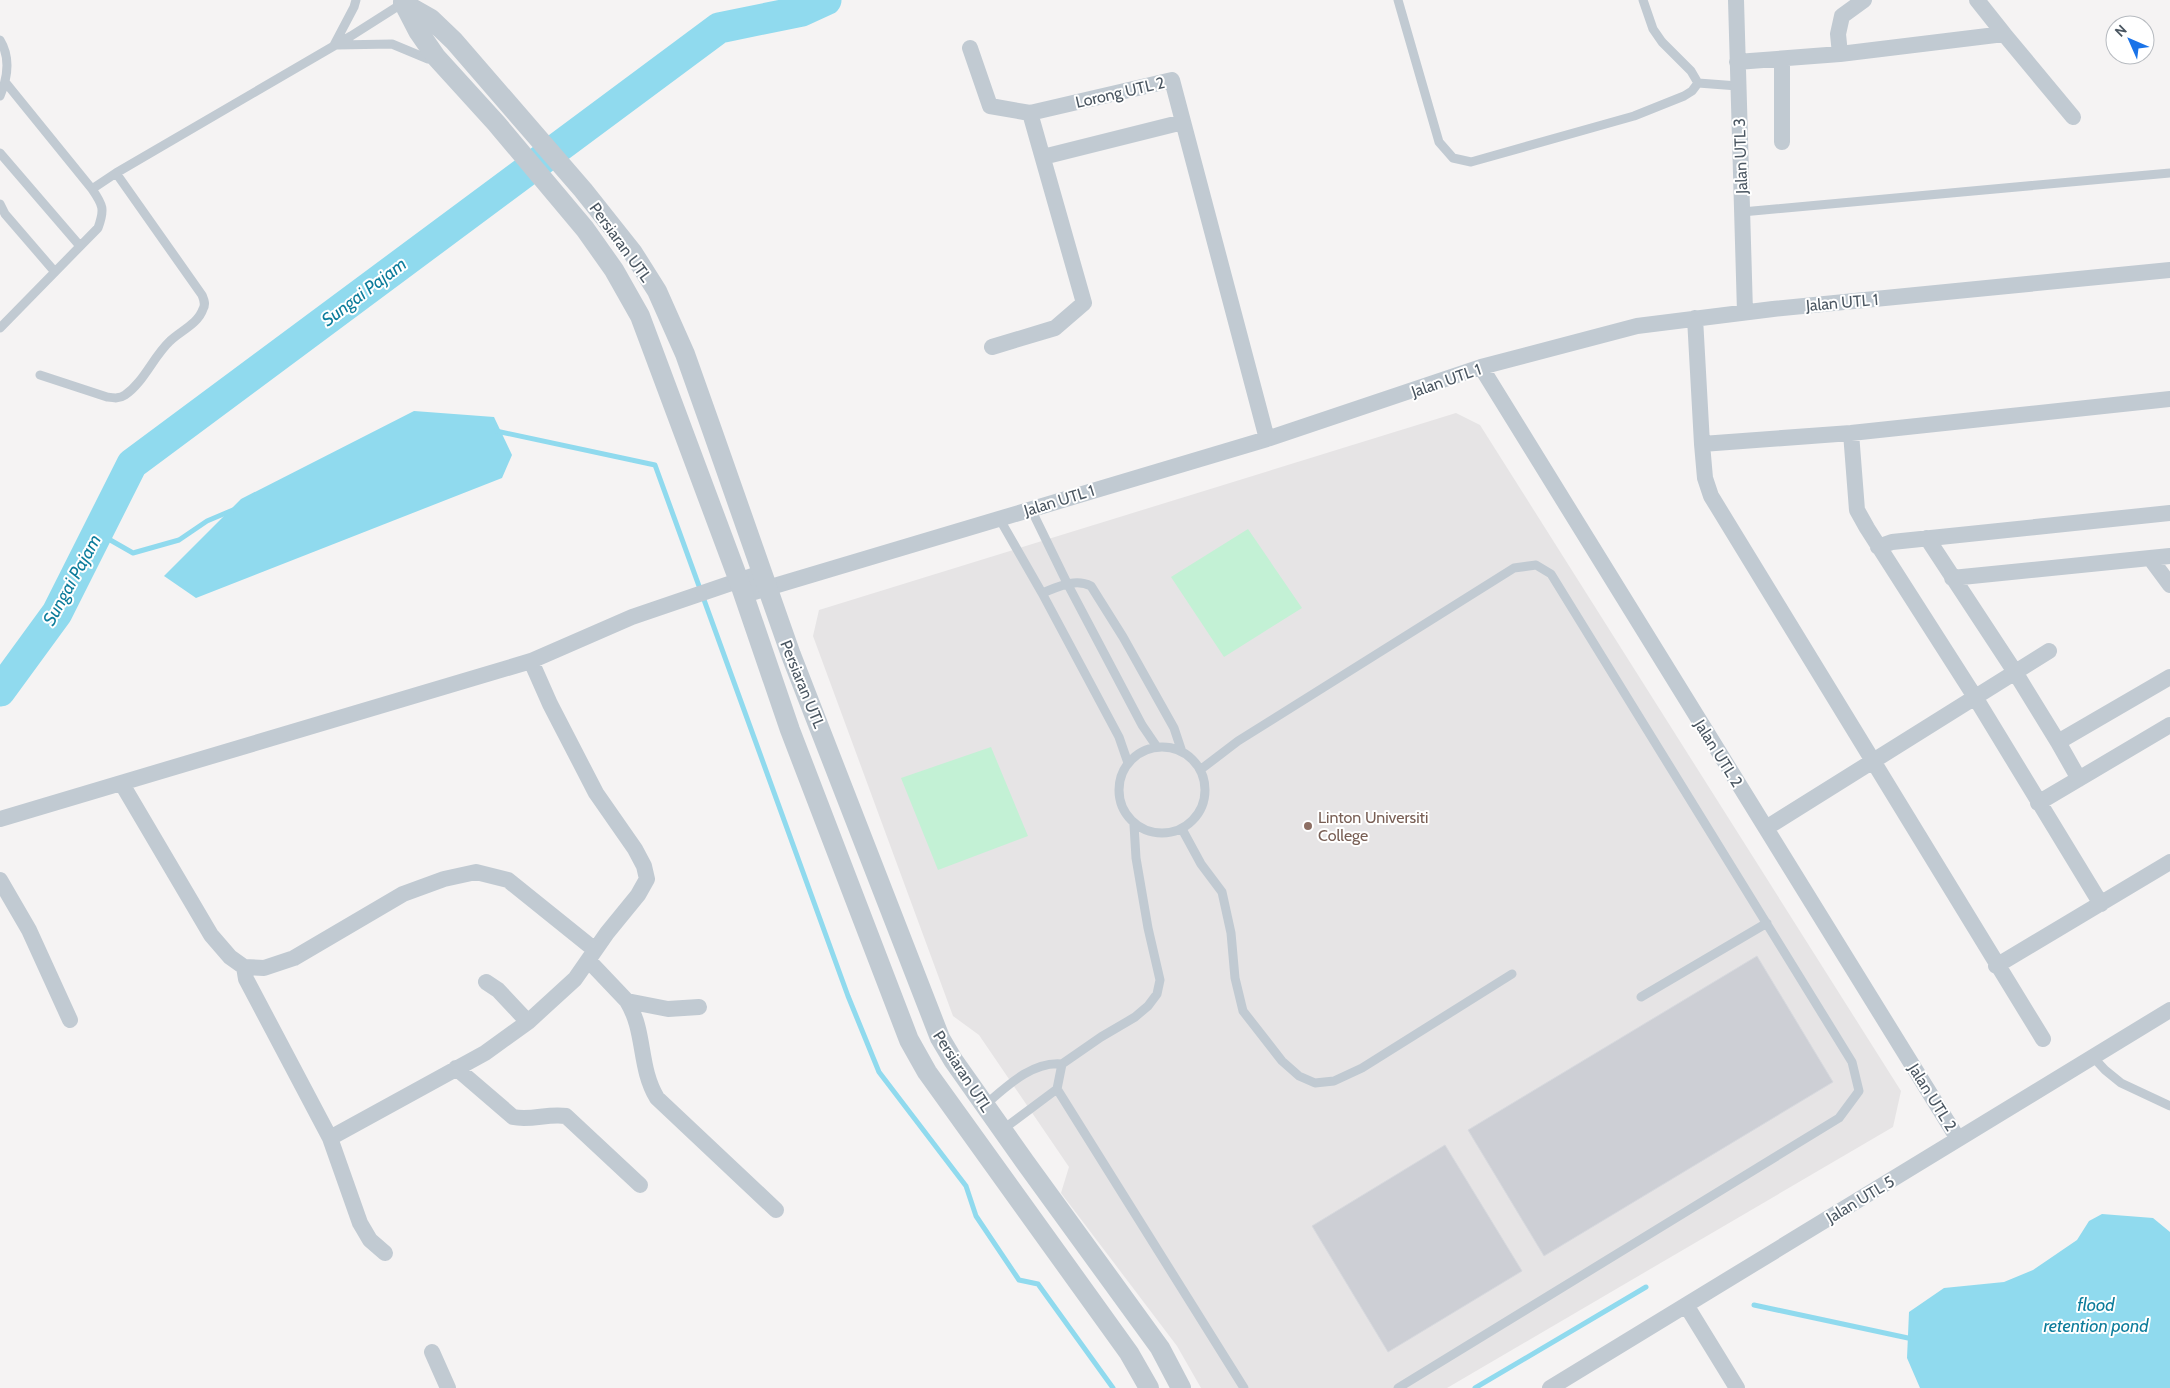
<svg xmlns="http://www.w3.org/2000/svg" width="2170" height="1388" font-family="Cabin,sans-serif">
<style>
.education{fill:#e6e4e5}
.green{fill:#c3f1d5}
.water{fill:#90daee}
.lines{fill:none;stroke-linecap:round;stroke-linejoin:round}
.stream{stroke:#90daee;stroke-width:5}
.river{stroke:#90daee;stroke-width:31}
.building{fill:#cdcfd5;stroke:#d7d9de}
.service{stroke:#c1cad2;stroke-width:9}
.minor{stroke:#c1cad2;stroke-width:16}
.tertiary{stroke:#c1cad2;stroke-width:20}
.education-dot{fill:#8d6e63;stroke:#fff;stroke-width:2}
.labels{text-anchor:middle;stroke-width:4;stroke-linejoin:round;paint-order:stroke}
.street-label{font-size:16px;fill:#4a5661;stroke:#fff}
.education-label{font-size:16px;fill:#785e54;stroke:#fff;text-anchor:start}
.water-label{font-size:18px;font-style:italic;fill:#0c7c9b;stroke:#fff}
</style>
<rect width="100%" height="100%" fill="#f5f3f3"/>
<path class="education" d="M1456,413L1480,425L1901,1091L1893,1127L1447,1388H1201L1177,1346L1061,1193L1069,1167L979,1035L953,1016L813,636L819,610Z"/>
<path class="green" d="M1248,529L1302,608L1224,657L1171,577Z
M991,747L1028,836L938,870L901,778Z"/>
<path class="water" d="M414,411L494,417L512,455L502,478L196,598L164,576L241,499Z
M2102,1214L2153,1218L2170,1232V1388H1920L1907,1358L1909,1312L1944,1288L2004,1282L2033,1270L2077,1240L2089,1221Z"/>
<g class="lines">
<path class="stream" d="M496,431L655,465L848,996L879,1072L966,1186L976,1216L1019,1280L1038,1284L1113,1388
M98,533L133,553L179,540L207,521L233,510
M1754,1305L1908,1338
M1475,1388L1646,1287"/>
<path class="river" d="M0,691L57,613L132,464L719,28L802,11L826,0"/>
</g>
<path class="building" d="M1757,956L1833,1082L1544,1256L1468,1130Z
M1445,1145L1522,1271L1388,1352L1312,1226Z"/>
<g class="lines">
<path class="service" d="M1398,0L1439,142L1453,158L1471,162L1634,116L1684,96L1692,91L1698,83
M1643,0L1653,29L1662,42L1691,71L1698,83L1738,86
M0,40C11,58 8,77 0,96
M334,45L354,7L356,0
M337,45L392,44L428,59L436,57
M0,153L80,246
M92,189L116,173L351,36L403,3
M0,204L5,214L55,272
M1742,212L2170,173
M0,328L98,228C105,209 103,205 92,189L6,83
M40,375L107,397C114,398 119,399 125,395C144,382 153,357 170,341C180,331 198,324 203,309C206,304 204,300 202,295L116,173
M1031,509L1067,583L1142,725L1157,747
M999,518L1042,593L1119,737L1128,763
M1042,593C1058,587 1075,578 1091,586L1123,637L1174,728L1182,752
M1119 790a43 43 0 1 1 86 0a43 43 0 1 1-86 0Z
M1200,770L1238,741L1514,568L1536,565L1551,574L1852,1062L1859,1091L1839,1118L1398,1388
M1134,825L1136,858L1148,928L1160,980L1157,994L1148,1006L1135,1017L1101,1037L1062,1064L1057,1089L1244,1388
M1182,829L1201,864L1222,892L1231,933L1235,978L1243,1011L1282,1061L1299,1076L1315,1083L1334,1081L1362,1068L1512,974
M1641,997L1767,923
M2093,1057L2105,1070L2121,1083L2170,1106
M985,1105C1006,1087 1032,1061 1062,1064
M1002,1130L1057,1089"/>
<path class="minor" d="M1736,0L1745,312
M1977,0L2004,34
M970,48L990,106L1030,113L1172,80L1267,439
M1840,54L1838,34L1842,16L1864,0
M1737,62L1840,54L2004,34L2073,117
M1782,142V60
M1043,157L1183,122
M1695,318L1702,444L1705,478L1711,496L2043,1039
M992,347L1055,328L1084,303L1030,113
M1481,367L1958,1139
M1851,433L1857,510L1867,528L1975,697L2101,904
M1702,444L1851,433L2170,399
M1927,538L2015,672L2058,742
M1878,547L1892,542L2170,513
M2150,558L2170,556
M1952,578L2150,558L2170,585
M744,595L1267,439L1481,367L1637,326L1773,309L2170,270
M2079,779L2058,742L2170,677
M122,784L211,935L230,957L244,967L264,968L294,958L403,894L444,879L476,872L508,880L595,950
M2038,803L2170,725
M0,819L531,661L632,617L761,573
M1766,828L2049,651
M0,880L29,930L70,1020
M589,961L627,1001L668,1009L699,1007
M1996,966L2170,862
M244,967L246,979L330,1138L360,1223L370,1240L385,1253
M486,982L498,990L528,1022
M627,1001C646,1032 638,1066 657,1098L776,1210
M456,1068L513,1117C531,1121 548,1113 566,1116L640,1185
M330,1138L485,1053L528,1022L575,979L607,933L638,895L647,879L644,866L635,849L596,793L550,704L531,661
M1686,1305L1737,1388
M432,1352L448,1388
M1550,1388L2170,1010"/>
<path class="tertiary" d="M403,2L418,31L436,57L496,123L585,229L614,270L640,316L739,581L790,730L909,1040L927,1072L1129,1353L1149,1388
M403,3L431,19L454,41L583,190L633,253L657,291L685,354L712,430L791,655L940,1038L953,1060L1025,1162L1160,1348L1181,1388"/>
</g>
<circle class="education-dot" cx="1308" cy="826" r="5"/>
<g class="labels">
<g class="street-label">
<text transform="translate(1120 92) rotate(-13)" y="6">Lorong UTL 2</text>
<text transform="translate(1740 156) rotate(-92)" y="6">Jalan UTL 3</text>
<text transform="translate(621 242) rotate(54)" y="6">Persiaran UTL</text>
<text transform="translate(1842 302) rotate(-5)" y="6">Jalan UTL 1</text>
<text transform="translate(1446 380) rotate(-19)" y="6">Jalan UTL 1</text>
<text transform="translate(1059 500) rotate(-17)" y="6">Jalan UTL 1</text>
<text transform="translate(803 684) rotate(68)" y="6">Persiaran UTL</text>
<text transform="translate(1719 753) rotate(58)" y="6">Jalan UTL 2</text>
<text transform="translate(963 1071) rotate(57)" y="6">Persiaran UTL</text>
<text transform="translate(1933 1097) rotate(58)" y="6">Jalan UTL 2</text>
<text transform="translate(1860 1199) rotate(-31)" y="6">Jalan UTL 5</text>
</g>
<g class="education-label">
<text x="1318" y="823">Linton Universiti<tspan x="1318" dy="18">College</tspan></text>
</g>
<g class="water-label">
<text transform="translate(364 292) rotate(-37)" y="6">Sungai Pajam</text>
<text transform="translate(72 580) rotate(-61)" y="6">Sungai Pajam</text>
<text x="2096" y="1311">flood<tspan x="2096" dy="21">retention pond</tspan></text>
</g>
</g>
<g transform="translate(2130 40) rotate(315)"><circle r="24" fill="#ffffff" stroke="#b7bbc0"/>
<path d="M0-4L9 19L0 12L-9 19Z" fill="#1a73e8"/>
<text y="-8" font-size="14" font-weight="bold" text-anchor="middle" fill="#4a5661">N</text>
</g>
</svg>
